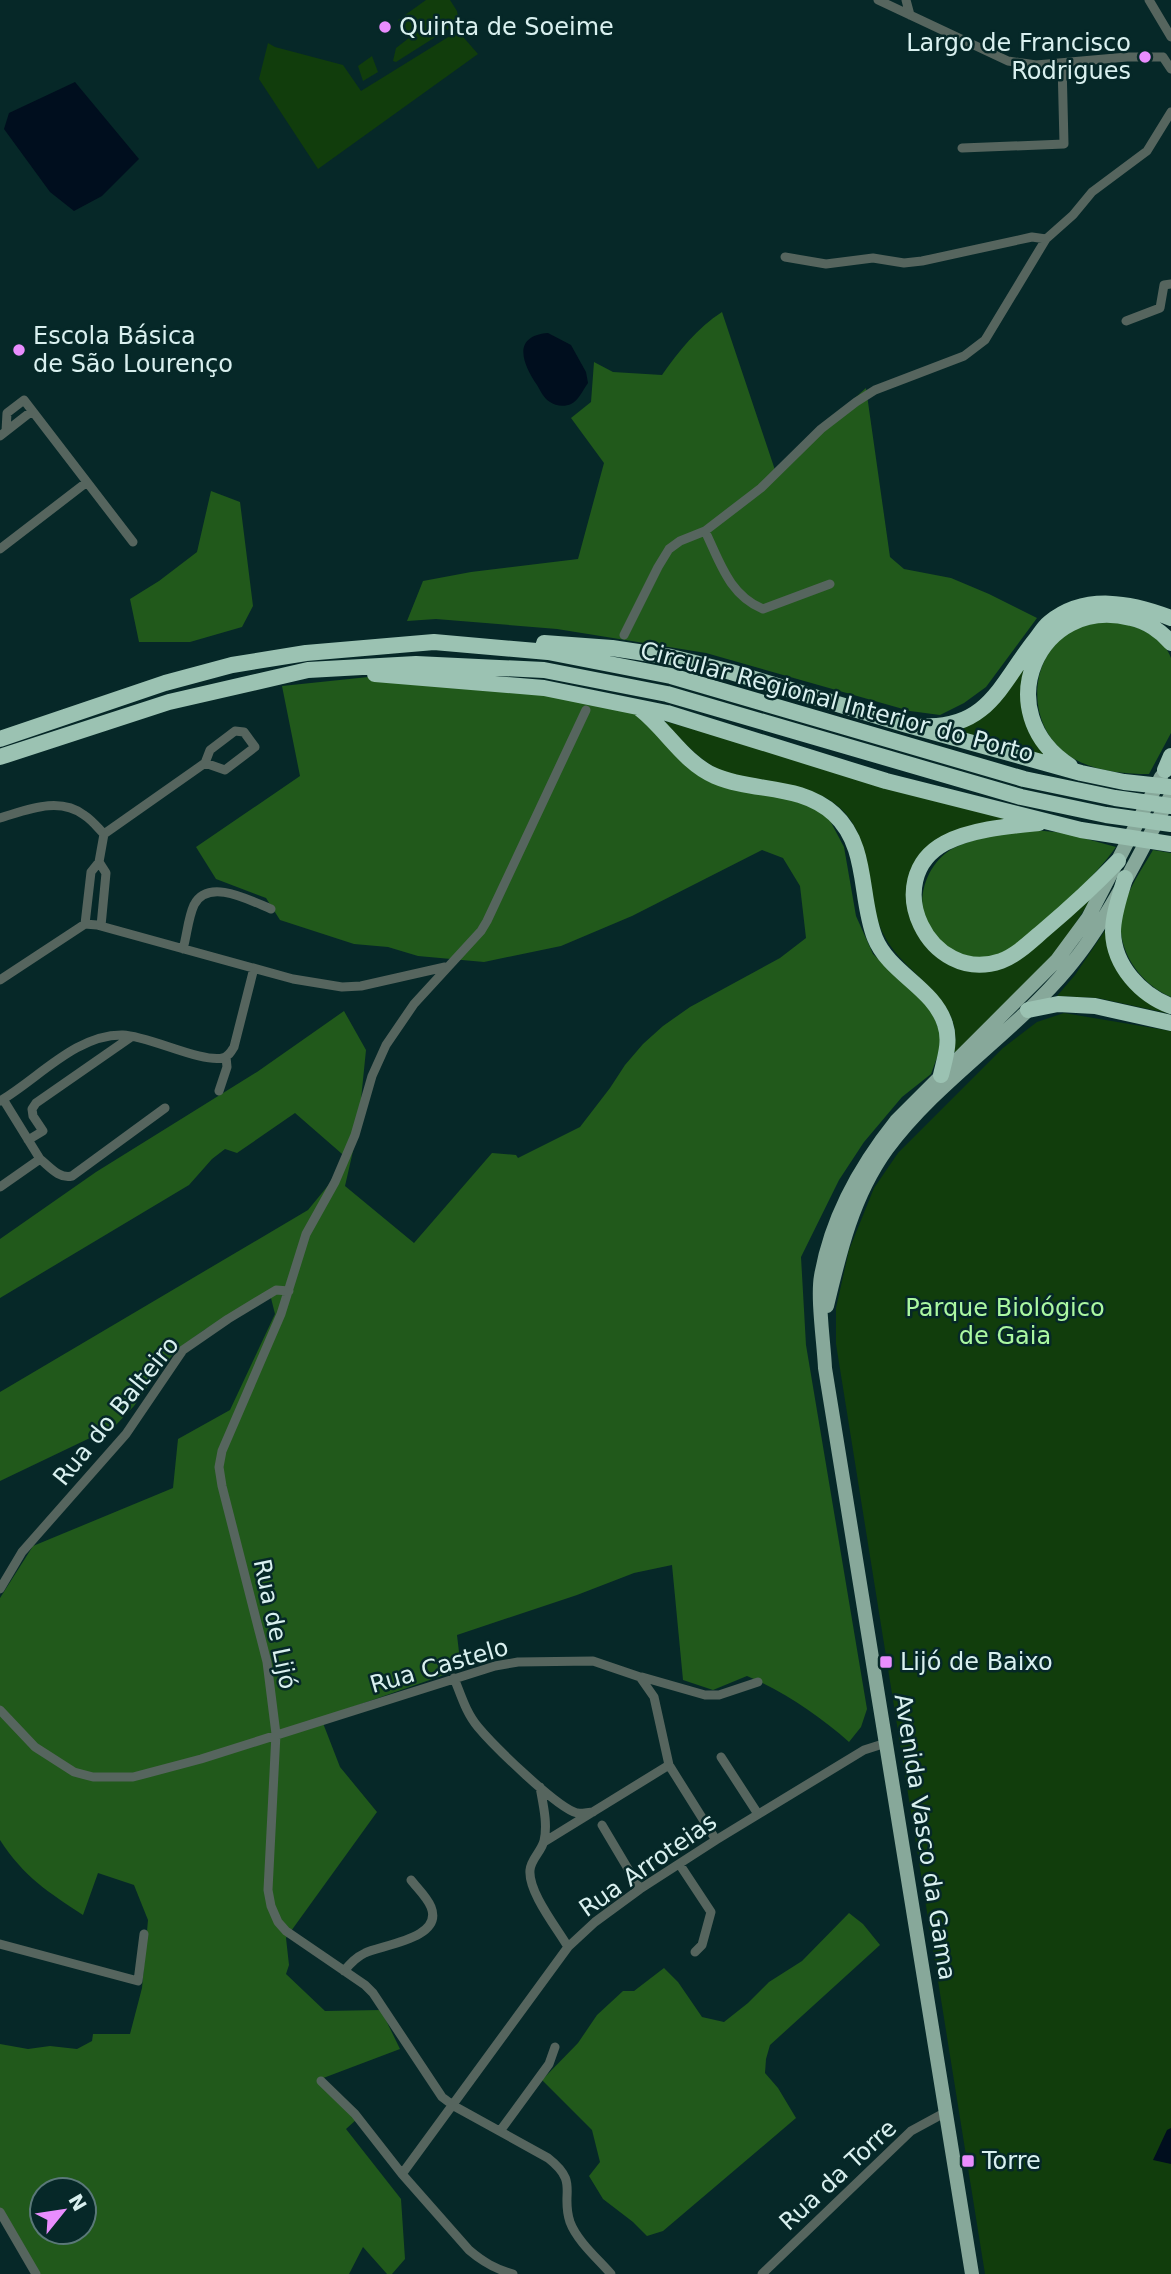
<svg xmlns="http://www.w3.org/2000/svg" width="1171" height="2274" font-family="'DejaVu Sans',sans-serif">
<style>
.green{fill:#113d0c}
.forest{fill:#21591b;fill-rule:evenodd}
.water{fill:#000e1e}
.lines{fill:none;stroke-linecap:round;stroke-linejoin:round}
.street{stroke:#56655e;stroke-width:9}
.primary{stroke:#87a89a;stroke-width:14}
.highway{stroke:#9bc2b2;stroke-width:16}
.poi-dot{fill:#e98dfe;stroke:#062828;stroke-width:2.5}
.labels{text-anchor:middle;stroke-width:5;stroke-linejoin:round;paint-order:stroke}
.poi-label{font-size:24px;fill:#d9f0ef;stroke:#062828;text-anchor:start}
.street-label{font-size:24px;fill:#d9f0ef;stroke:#062828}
.park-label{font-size:24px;fill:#abf8a1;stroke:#062828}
</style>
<rect width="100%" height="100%" fill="#062828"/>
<path class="green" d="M426,0H450L457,11L459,22L396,62L393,61L396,48L409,38L398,20Z
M458,31L478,54L318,169L259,79L268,43L275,47L343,65L361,91Z
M372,56L378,72L363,81L358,66Z
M1033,648L1024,679L1049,755L1047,757L949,729L963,725Z
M664,721L1011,819L933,844L911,916L916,932L932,952L1074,913L1091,899L1058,951L957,1052H953C968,1000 904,976 884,935C862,892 877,831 831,801C804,783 774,787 744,779C707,770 689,748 664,721Z
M1110,923L1114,957L1171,1011V1014L1098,998L1057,996L1075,975Z
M1064,1013L1171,1031V2274H985L836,1344V1308L849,1250L874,1188L898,1153L1003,1048L1037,1022Z"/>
<path class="forest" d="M722,312L775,470L866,388L890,557L904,569L951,578L989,594L1037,618L986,687L964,703L940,715L910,711L706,653L557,629L436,619L407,621L423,581L471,572L578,559L604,463L571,418L591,402L594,362L613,372L662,375C679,351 697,328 722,312Z
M211,491L240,502L253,606L242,627L190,642H139L130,599L159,581L197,552Z
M1115,620C1137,627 1163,635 1171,658V733L1149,774C1123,774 1093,771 1071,757C1027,729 1026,662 1068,633C1082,623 1099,622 1115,620Z
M378,676L473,681L639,710L691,769L783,792L826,813L844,847L856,916L873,954L919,998L930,1006L943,1041L931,1074L902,1097L864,1142L839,1180L801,1257L806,1345L867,1709L861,1727L849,1742C820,1716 783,1691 747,1676L713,1690L683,1680L672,1565L634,1573L577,1595L457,1635L461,1669L321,1718L340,1767L377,1812L286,1938L289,1965L286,1974L325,2011L381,2010L400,2049L318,2080L357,2119L346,2129L401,2199L405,2259L392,2274H387L363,2247L349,2274H38L0,2212V2044L28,2049L50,2046L77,2049L92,2041L93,2034H130L142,1988L148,1920L134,1885L98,1873L83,1915C48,1892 24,1877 0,1840V1598L33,1546L173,1488L178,1439L230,1410L275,1314L270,1294L204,1330L178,1349L157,1373L134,1406L115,1426L0,1481V1392L308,1210L349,1160L295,1113L237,1153L225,1149L212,1159L189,1185L0,1298V1239L96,1172L257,1072L344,1011L366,1050L358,1129L345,1186L414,1243L492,1153L516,1155L518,1158L580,1127L610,1088L625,1065L643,1044L663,1026L690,1007L780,958L806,938L800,886L783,858L762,850L632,916L561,946L484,962L418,956L388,947L354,944L280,920L266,898L216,879L196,847L300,776L282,686ZM42,2190H84V2232H42Z
M1034,830L1065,833L1116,847C1093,879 1064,903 1034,929C1025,936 1015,948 1005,952C999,955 990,956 984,957C963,960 937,944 927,924C914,897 929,859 956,847C979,836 1008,834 1034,830Z
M1153,850L1171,853V997C1136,982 1111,942 1124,904C1131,885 1143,867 1153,850Z
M849,1913L863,1924L880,1945L770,2045L766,2059L765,2073L778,2088L796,2118L663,2231L647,2236L633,2222L603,2199L589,2176L600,2162L592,2130L542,2080L578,2043L597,2015L623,1991H634L664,1968L678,1982L702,2017L724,2022L748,2003L769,1982L802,1961Z"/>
<path class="water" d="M75,82L139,159L102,196L74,211L50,192L4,129L9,113Z
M548,333L571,345L586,372L588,383C583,390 578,401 571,404C565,407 555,406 550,402C544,399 540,390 537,385C522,363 512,336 548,333Z
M1171,2128V2164L1153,2160L1167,2130Z"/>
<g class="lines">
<path class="street" d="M878,0L1008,61L1036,65L1127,57H1163
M906,0L910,15
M1149,0L1171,37
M1163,57L1171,69
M962,148L1064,144L1062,63
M785,257L826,264L873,258L904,263L922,261L1032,237L1046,239
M1126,321L1160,308L1164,285L1171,284
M6,431L7,413L24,400L133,542
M0,436L32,411
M705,531C720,562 729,595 763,609L830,584
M0,549L87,482
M624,635L658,567L669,549L680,541L705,531L761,488L821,429L856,402L875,390L964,356L985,340L1046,239L1073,215L1092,192L1147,151L1171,112
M586,710L487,921L481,931L414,1004L386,1045L372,1076L355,1135L335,1182L306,1234L281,1314L222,1451L219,1467L222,1486L267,1662L276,1734L268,1890L271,1906L278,1922L286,1931L365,1985L373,1993L442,2097L454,2106L548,2158C580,2183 560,2192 570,2222C577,2241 598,2259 611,2274
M0,818C27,810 59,796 84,815C92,820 98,828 104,834
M99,862L106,873L101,926
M85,924L91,872L99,862L104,834L205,763L225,770L255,747L244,732L235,731L210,750L205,763
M183,949C187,935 188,918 194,905C208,877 251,901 271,909
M0,980L85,924L97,925L293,979L342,987L361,986L445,967
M219,1091L227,1067L226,1057
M0,1101C38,1079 76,1034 123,1035C149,1036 201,1063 223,1058C229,1056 231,1052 234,1047L254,968
M28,1140L43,1131L33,1116L32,1109L36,1103L131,1037
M40,1159C50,1167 59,1179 72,1176L165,1108
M0,1187L40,1159L3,1099
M0,1589L22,1552L126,1434L183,1350L228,1319L276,1290L289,1291
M642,1677L705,1695H719L758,1682
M454,1678C461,1695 466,1713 478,1727C493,1745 557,1808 577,1813C582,1814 588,1812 593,1812
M0,1710L35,1747L74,1772L93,1777H133L201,1759L495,1666L518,1662L593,1661L640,1677L654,1697L669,1765L716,1840
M721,1757L758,1814
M540,1787C543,1804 548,1824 544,1841C541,1852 531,1859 530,1870C528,1892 557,1928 568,1947
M602,1825L640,1889
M544,1842L669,1765
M680,1865L711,1912L702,1945L695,1952
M0,1944L138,1981L144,1934
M344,1971C350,1964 356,1957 365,1953C381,1945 444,1939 431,1907C427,1897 417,1888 411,1880
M321,2081L355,2114L402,2174L469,2250C483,2262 495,2269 513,2274
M500,2131L549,2064L555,2047
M402,2174L568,1947L595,1922L640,1889L716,1840L864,1750L886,1743
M0,2212L36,2274
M762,2274L911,2131L946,2112"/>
<path class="primary" d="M827,1306C840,1251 853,1196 887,1149C936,1082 1014,1033 1068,968C1108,921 1141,850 1171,795
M972,2274L825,1368C824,1344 817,1298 821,1276C831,1218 860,1166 896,1121L1057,960L1088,918L1161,777"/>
<path class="highway" d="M544,643L612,648L671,657L731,672L904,724L1081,773L1124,782L1171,787
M375,674L544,688L667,713L886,781L1081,830L1171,844
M640,709C666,729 684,763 715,776C755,793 799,783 834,814C869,846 859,898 875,938C889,973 934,988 945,1024C951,1041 945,1058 941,1075
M924,726C989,729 1002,681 1036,639C1040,634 1044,627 1049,623C1085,593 1132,603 1171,618
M0,739L165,683L232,665L306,653L434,642L548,652L671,676L1024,779L1115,798L1171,806
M0,757L169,702L308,670L416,664L544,670L667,694L1021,797L1106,815L1171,824
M1070,766C987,713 1038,594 1131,618C1146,621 1161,631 1171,643
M1165,770L1171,756
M1039,823C1009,826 972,829 945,843C878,879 929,986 1001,961C1017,955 1031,941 1044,930C1070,908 1094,886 1118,861
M1125,878C1120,896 1113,914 1113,932C1114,966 1141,995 1171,1006
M1028,1010L1058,1004L1095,1006L1171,1023"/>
</g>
<g class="poi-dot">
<circle cx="385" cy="27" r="7"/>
<circle cx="1145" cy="57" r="7"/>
<circle cx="19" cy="350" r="7"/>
<rect x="879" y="1655" width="14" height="14" rx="3.5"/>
<rect x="961" y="2154" width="14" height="14" rx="3.5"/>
</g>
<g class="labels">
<g class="poi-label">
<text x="399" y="35">Quinta de Soeime</text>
<text x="1131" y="51" text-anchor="end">Largo de Francisco<tspan x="1131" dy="28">Rodrigues</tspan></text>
<text x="33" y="344">Escola Básica<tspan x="33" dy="28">de São Lourenço</tspan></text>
<text x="900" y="1670">Lijó de Baixo</text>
<text x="982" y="2169">Torre</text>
</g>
<g class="street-label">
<text transform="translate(837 702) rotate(15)" y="8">Circular Regional Interior do Porto</text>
<text transform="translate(116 1411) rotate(-51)" y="8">Rua do Balteiro</text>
<text transform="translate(275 1624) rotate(78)" y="8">Rua de Lijó</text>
<text transform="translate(439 1666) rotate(-16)" y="8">Rua Castelo</text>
<text transform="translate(925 1837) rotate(81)" y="8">Avenida Vasco da Gama</text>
<text transform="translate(648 1865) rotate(-35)" y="8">Rua Arroteias</text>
<text transform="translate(838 2175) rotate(-43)" y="8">Rua da Torre</text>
</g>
<g class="park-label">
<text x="1005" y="1316">Parque Biológico<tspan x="1005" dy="28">de Gaia</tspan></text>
</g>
</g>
<g transform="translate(63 2211) rotate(60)"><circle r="33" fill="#062828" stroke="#5a7878" stroke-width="2"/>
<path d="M0-5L12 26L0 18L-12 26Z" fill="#e98dfe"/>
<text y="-10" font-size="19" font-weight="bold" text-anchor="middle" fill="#d9f0ef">N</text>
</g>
</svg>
